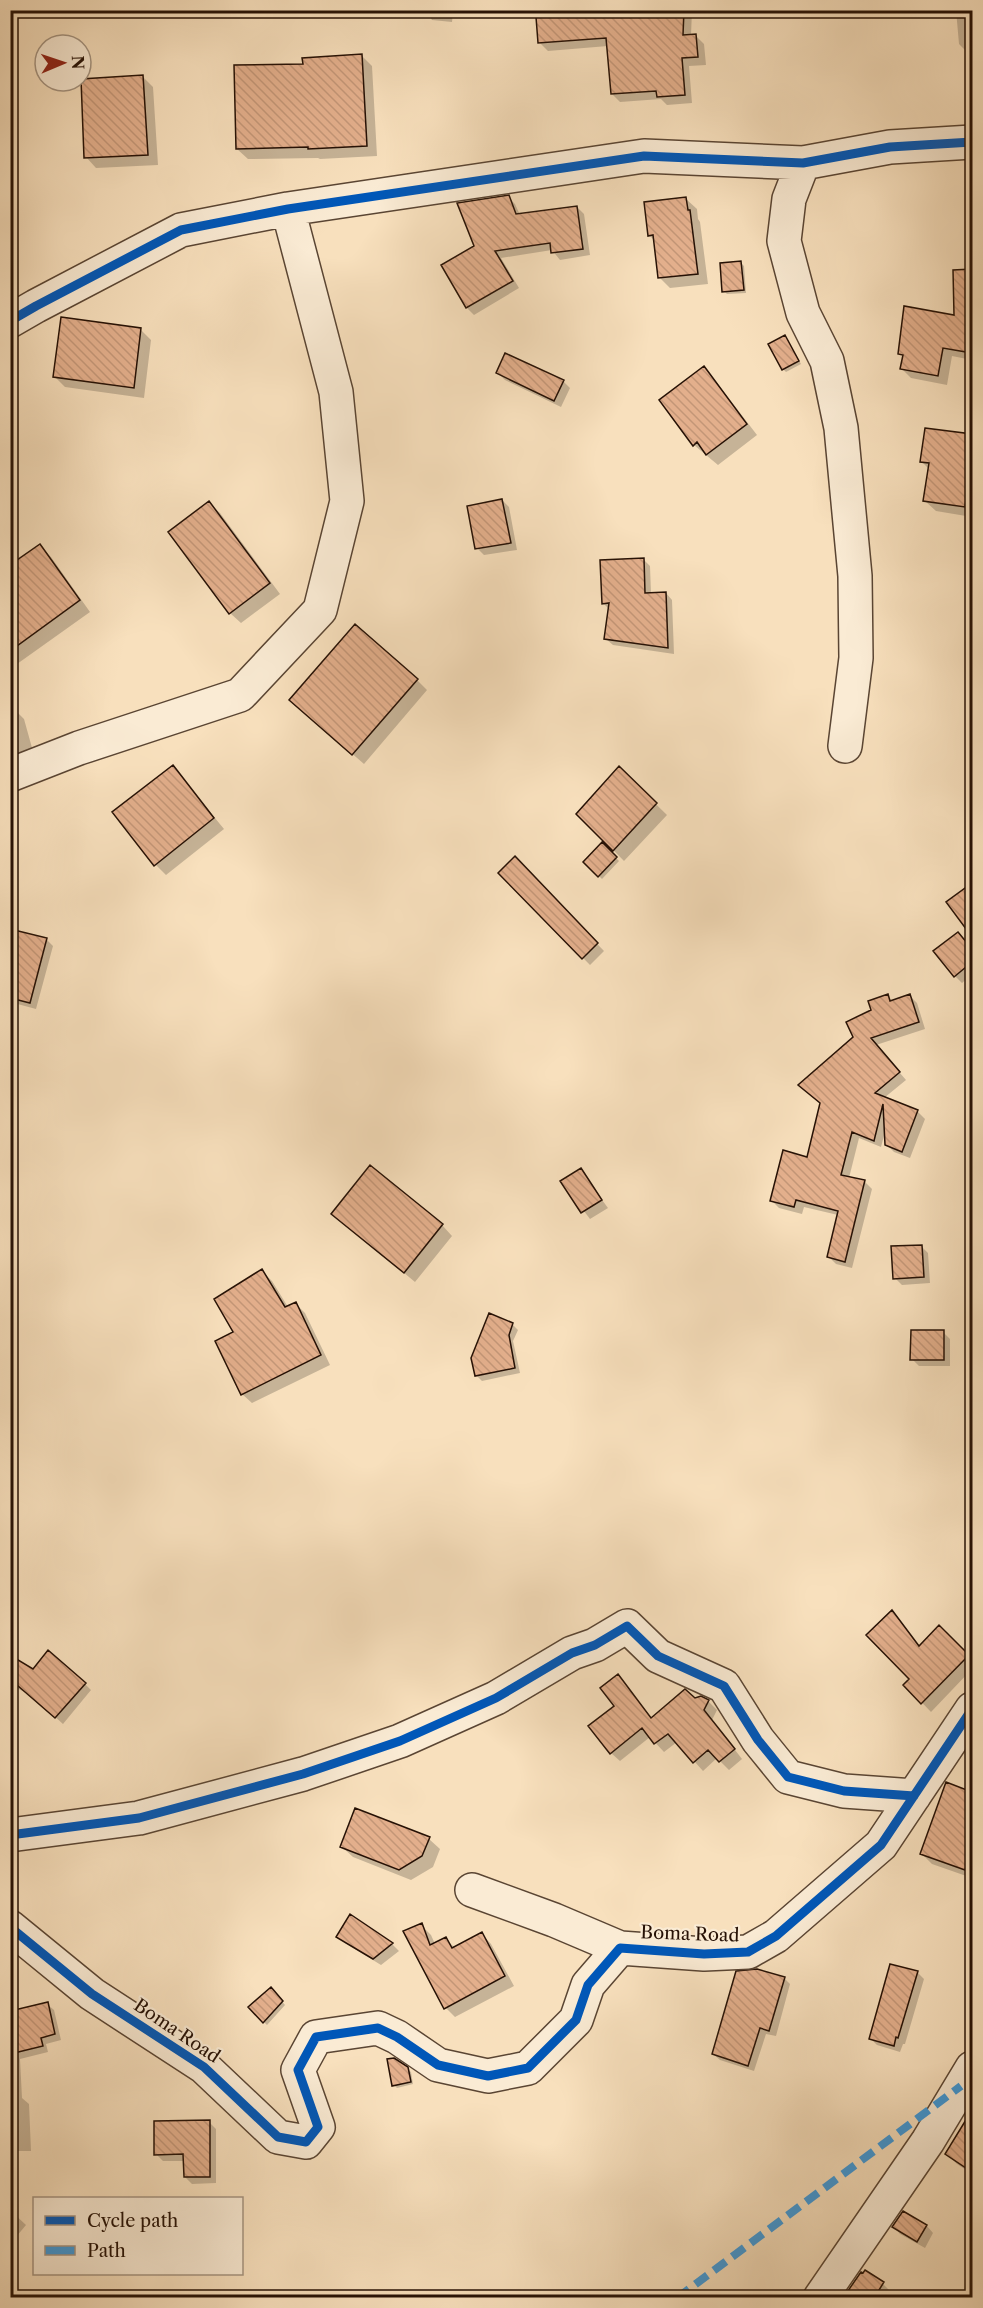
<svg xmlns="http://www.w3.org/2000/svg" width="983" height="2308" font-family="'Libre Caslon Text',serif">
<style>
.shadow{fill:#0003}
.building{fill:url(#building-back-hatch);stroke:#261105;stroke-width:1.5}
.lines{fill:none;stroke-linecap:round;stroke-linejoin:round}
.minor-casing{stroke:#5a4533;stroke-width:36}
.minor{stroke:#faebd4;stroke-width:33}
.quiet{stroke:#3c9add;stroke-width:8;stroke-dasharray:15 8;stroke-linecap:butt}
.cycleway-casing{stroke:#faebd4;stroke-width:13}
.cycleway{stroke:#0057b8;stroke-width:9}
.labels{text-anchor:middle;stroke-width:4.5;stroke-linejoin:round;paint-order:stroke}
.street-label{font-size:18px;fill:#261105;stroke:#faebd4}
</style>
<defs>
<pattern id="building-back-hatch" width="6" height="6" patternUnits="userSpaceOnUse" patternTransform="scale(1.5)"><rect width="6" height="6" fill="#e3af8c"/><path d="M-1 5l2 2M0 0l6 6M5-1l2 2" fill="none" stroke="#c39677"/></pattern>
</defs>
<rect width="100%" height="100%" fill="#f8e0bd"/>
<filter id="stains"><feTurbulence type="fractalNoise" baseFrequency=".00333" numOctaves="4"/><feColorMatrix values="0 0 0 0 .2 0 0 0 0 .09 0 0 0 0 .02 0 0 0 .5 -.17"/></filter>
<radialGradient id="worn" r=".72"><stop offset=".6" stop-color="#630" stop-opacity="0"/><stop offset="1" stop-color="#630" stop-opacity=".3"/></radialGradient>
<path class="shadow" d="M425,10H491V14L453,12L452,22L432,20Z
M614,10H692L691,36L695,35L704,44L706,65L689,66L692,103L667,105L661,99L620,102L612,94L608,46L548,51L539,42Z
M956,10H972V54H969L959,44Z
M361,55L372,66L377,156L320,159L318,158L248,159L237,149L304,65Z
M143,77L153,87L158,165L96,168L86,157Z
M508,197L515,204L520,215L577,207L584,214L590,255L560,260L552,250L501,258L519,288L474,315L467,308L443,266L475,247Z
M686,199L697,209L698,219L700,222L708,284L670,288L660,278L656,242L649,235Z
M741,263L744,266L746,293L727,294L724,291Z
M972,270V360L952,356L947,385L911,378L902,369L904,357L900,353L956,316L954,271Z
M140,329L151,340L144,398L65,387L55,377Z
M785,337L801,364L786,372L783,369Z
M704,368L714,379L757,435L718,465L694,445Z
M498,373L563,381L570,388L561,407L505,380Z
M927,430L972,436V517L936,511L925,501L929,469L922,462Z
M502,500L509,507L517,550L484,555L477,548Z
M209,503L220,513L280,594L241,623L230,613L170,532Z
M40,546L51,557L90,612L10,669V567Z
M643,559L650,566L651,594L666,593L672,600L674,654L613,645L606,639L610,610L603,603Z
M417,680L427,690L364,764L302,710Z
M17,712L24,719L34,755L10,765V714Z
M173,767L224,829L166,875L156,865Z
M619,768L667,815L624,861L578,814Z
M602,844L619,861L602,879L585,862Z
M515,859L604,951L590,965L500,873Z
M971,885L972,887V934L971,933Z
M10,930L46,939L53,946L36,1009L10,1002Z
M958,934L972,949V974L962,983L955,976Z
M887,996L893,1001L910,996L917,1003L925,1029L876,1045L906,1080L884,1098L917,1111L925,1119L910,1158L894,1152L886,1144L885,1132L881,1147L859,1138L849,1178L864,1181L872,1189L852,1268L836,1264L828,1256L838,1215L804,1207L802,1214L779,1208L771,1200L808,1158L855,1037L873,1011Z
M580,1170L608,1208L590,1219L562,1182Z
M333,1214L442,1225L452,1236L415,1282Z
M921,1246L928,1253L930,1283L902,1285L895,1278Z
M262,1271L272,1281L288,1307L295,1303L305,1313L330,1365L252,1403L242,1394L235,1333Z
M512,1324L518,1330L513,1341L520,1373L482,1381L476,1375Z
M943,1332L950,1339V1366H919L912,1359Z
M10,1349L13,1351L10,1390Z
M892,1612L920,1647L939,1627L972,1660V1669L931,1712L905,1685L911,1679Z
M10,1657L33,1671L85,1684L91,1690L63,1724L33,1697L10,1684Z
M617,1676L653,1719L695,1700L708,1701L717,1710L712,1720L742,1759L729,1770L717,1758L703,1771L677,1742L664,1752L650,1737L620,1761L611,1753Z
M946,1784L972,1793V1878L932,1864L922,1854Z
M429,1839L440,1849L433,1867L411,1880L353,1857L342,1847Z
M351,1916L392,1944L399,1951L381,1965L345,1943L338,1936Z
M421,1925L431,1935L435,1944L445,1938L455,1948L482,1934L491,1944L514,1986L455,2017L446,2008Z
M917,1972L924,1979L905,2044H903L900,2052L877,2045L870,2038Z
M784,1978L790,1984L776,2036L766,2034L754,2071L720,2060L713,2054Z
M274,1992L285,2005L267,2025L250,2008Z
M47,2004L54,2010L61,2040L46,2044L48,2052L20,2059L22,2098L29,2104L31,2151H10V2013Z
M407,2069L411,2072L413,2084L397,2088L394,2085Z
M972,2112V2174L957,2164L947,2154Z
M209,2122L216,2129V2183L192,2184L185,2177V2161H163L156,2154Z
M10,2210L26,2225L11,2243H10Z
M903,2213L927,2226L933,2233L925,2248L900,2234L894,2227Z
M883,2284L893,2294L891,2298H845Z"/>
<path class="building" d="M606,10H684L683,35L696,34L698,57L682,58L685,95L657,97L656,91L611,94L606,38L538,43L536,17Z
M362,54L367,146L308,149V147L236,149L234,65L303,64L302,58Z
M143,75L148,155L84,158L81,79Z
M509,195L516,214L577,206L583,249L551,253L550,243L495,251L513,281L466,308L441,265L474,246L457,203Z
M686,197L688,210H690L698,274L658,278L653,235L648,236L644,202Z
M741,261L744,290L722,292L720,263Z
M972,269V353L943,348L938,376L900,369L903,355L898,354L904,306L954,315L953,270Z
M61,317L141,328L134,388L53,377Z
M785,335L799,361L782,370L768,344Z
M505,353L564,380L554,401L496,373Z
M704,366L747,424L706,455L697,442L693,446L659,400Z
M925,428L972,434V469H970L965,507L923,501L929,463L920,462Z
M502,499L511,543L475,549L467,506Z
M209,501L270,583L229,614L168,532Z
M40,544L80,600L10,651V565Z
M644,558L645,593L666,592L668,648L604,639L609,603L602,604L600,560Z
M355,624L418,679L352,755L289,700Z
M173,765L214,818L154,866L112,812Z
M619,766L657,803L613,851L576,814Z
M602,842L617,857L598,877L583,862Z
M515,856L598,943L582,959L498,873Z
M972,883V937L946,902Z
M10,929L47,938L30,1003L10,998Z
M958,932L972,949V962L954,977L933,951Z
M888,994L890,1001L910,994L919,1022L871,1038L900,1072L875,1093L918,1110L902,1152L885,1145L883,1104L874,1141L852,1132L841,1175L865,1180L845,1262L827,1257L838,1211L796,1200L794,1207L770,1201L783,1150L807,1157L820,1103L798,1085L853,1037L846,1022L871,1010L868,1001Z
M370,1165L443,1224L404,1273L331,1214Z
M581,1168L602,1200L581,1213L560,1181Z
M922,1245L924,1277L893,1279L891,1246Z
M262,1269L285,1307L296,1302L321,1355L241,1395L215,1341L233,1332L214,1299Z
M489,1313L513,1323L509,1335L515,1368L475,1376L471,1358Z
M911,1330H944V1360H910Z
M892,1610L919,1646L939,1625L969,1655L921,1704L903,1685L909,1679L866,1635Z
M48,1650L86,1683L55,1718L10,1679V1655L33,1669Z
M618,1674L651,1718L685,1689L695,1698L701,1696L709,1700L704,1710L735,1749L719,1762L708,1750L693,1763L668,1734L654,1744L642,1728L610,1754L588,1726L614,1706L600,1688Z
M946,1782L972,1792V1848L965,1870L920,1854Z
M355,1808L430,1837L422,1856L399,1870L340,1847Z
M350,1914L393,1943L373,1959L336,1937Z
M422,1923L430,1945L446,1937L452,1948L482,1932L505,1976L444,2009L403,1931Z
M890,1964L918,1971L898,2038L896,2037L894,2046L869,2039Z
M757,1969L785,1977L769,2031L760,2028L748,2066L712,2054L736,1971Z
M271,1987L283,2001L263,2023L248,2007Z
M48,2002L55,2034L41,2038L43,2046L10,2054V2011Z
M394,2058L408,2067L411,2082L392,2086L387,2059Z
M972,2110V2172L945,2154Z
M210,2120V2177H184L183,2154L154,2155V2121Z
M903,2211L927,2225L917,2242L892,2227Z
M865,2270L884,2282L874,2298H843L861,2272L863,2273Z"/>
<g class="lines">
<g class="minor-casing">
<path id="minor" d="M803,163L789,199L784,241L803,313L827,361L841,428L855,576L856,658L845,746
M10,321L36,306L181,230L288,209L644,156L803,163L890,147L972,142
M10,775L79,748L240,695L320,610L347,501L336,392L288,209
M10,1835L139,1818L303,1774L400,1741L496,1698L572,1653L595,1645L627,1626L658,1656L724,1686L758,1740L788,1777L844,1791L914,1796
M472,1890L554,1920L620,1948
M10,1927L92,1994L204,2067L278,2137L306,2142L318,2127L298,2070L316,2037L378,2028L397,2037L438,2065L488,2076L528,2068L576,2020L588,1985L620,1948L704,1954L748,1952L776,1936L881,1845L972,1709
M820,2298L928,2141L972,2068"/>
</g>
<use href="#minor" class="minor"/>
<path class="quiet" d="M677,2298L961,2086"/>
<g class="cycleway-casing">
<path id="cycleway" d="M10,321L36,306L181,230L288,209L644,156L803,163L890,147L972,142
M10,1835L139,1818L303,1774L400,1741L496,1698L572,1653L595,1645L627,1626L658,1656L724,1686L758,1740L788,1777L844,1791L914,1796
M10,1927L92,1994L204,2067L278,2137L306,2142L318,2127L298,2070L316,2037L378,2028L397,2037L438,2065L488,2076L528,2068L576,2020L588,1985L620,1948L704,1954L748,1952L776,1936L881,1845L972,1709"/>
</g>
<use href="#cycleway" class="cycleway"/>
</g>
<g class="labels">
<g class="street-label">
<text transform="translate(690 1934) rotate(2)" y="6">Boma Road</text>
<text transform="translate(177 2031) rotate(34)" y="6">Boma Road</text>
</g>
</g>
<rect width="983" height="2308" fill="none" stroke="#f8e0bd" stroke-width="36"/>
<rect x="12" y="12" width="959" height="2284" fill="none" stroke="#261105" stroke-width="3"/>
<rect x="18" y="18" width="947" height="2272" fill="none" stroke="#261105" stroke-width="1.5"/>
<rect x="33" y="2197" width="210" height="78" fill="#faebd4" stroke="#a59481" stroke-width="1.5"/>
<rect x="45" y="2216" width="30" height="9" fill="#0057b8" stroke="#a59481" stroke-width="1.5"/>
<text x="87" y="2227" font-size="18" fill="#261105">Cycle path</text>
<rect x="45" y="2246" width="30" height="9" fill="#3c9add" stroke="#a59481" stroke-width="1.5"/>
<text x="87" y="2257" font-size="18" fill="#261105">Path</text>
<g transform="translate(63 63) rotate(88)"><circle r="28" fill="#faebd4" stroke="#a59481" stroke-width="1.5"/>
<path d="M0-4.5L10 22L0 15L-10 22Z" fill="#8f2418"/>
<text y="-9" font-size="16" font-weight="bold" text-anchor="middle" fill="#261105">N</text>
</g>
<rect width="100%" height="100%" filter="url(#stains)"/>
<rect width="100%" height="100%" fill="url(#worn)"/>
</svg>
